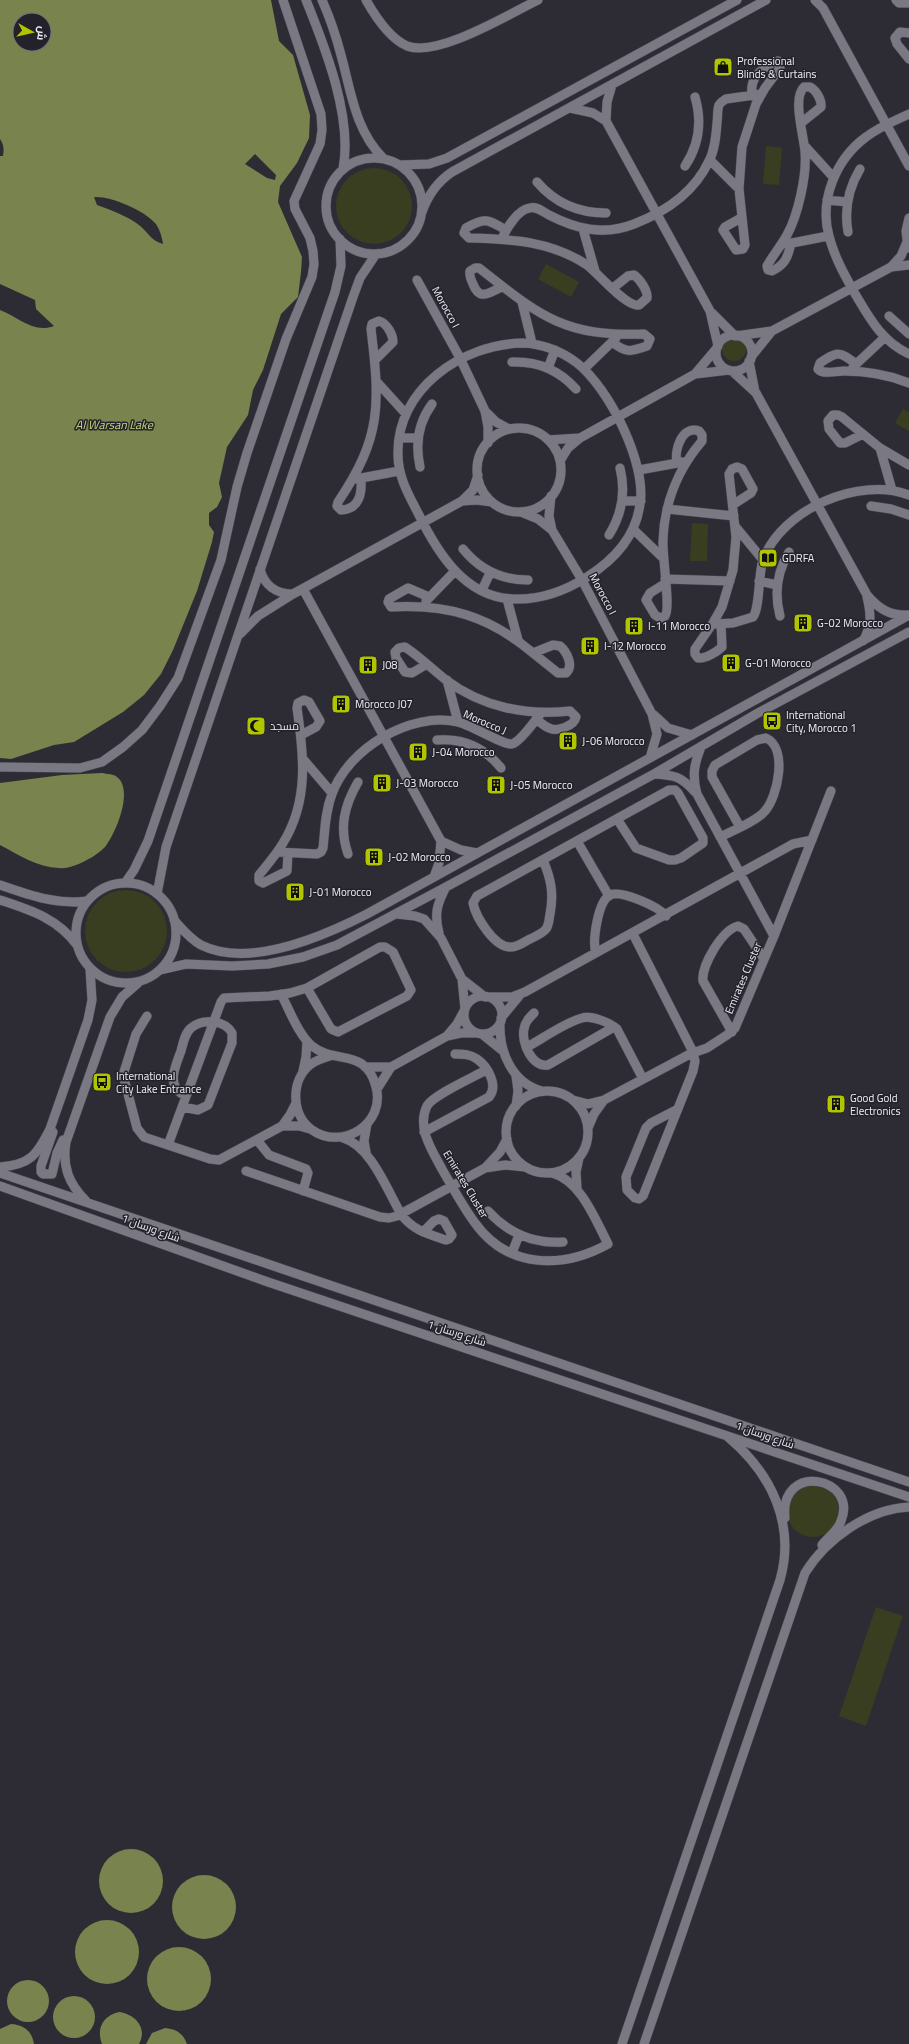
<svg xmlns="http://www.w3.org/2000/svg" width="909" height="2044" font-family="Georgia,Cairo,serif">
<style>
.green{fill:#393e20}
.water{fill:#79834d;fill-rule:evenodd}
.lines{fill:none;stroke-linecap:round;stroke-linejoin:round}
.minor-casing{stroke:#484750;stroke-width:10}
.minor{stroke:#797883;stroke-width:9}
.labels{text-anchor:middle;stroke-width:3;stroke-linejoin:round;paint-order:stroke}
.poi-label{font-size:11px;fill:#ebeaf1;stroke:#23222b;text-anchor:start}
.street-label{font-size:11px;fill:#ebeaf1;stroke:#23222b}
.water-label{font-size:12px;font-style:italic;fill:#c3d280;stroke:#23222b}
</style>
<rect width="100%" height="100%" fill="#2d2c35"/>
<path class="green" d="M766,146L782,148L779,185L763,184Z
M336 206a38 38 0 1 1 76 0a38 38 0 1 1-76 0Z
M546,264L579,282L571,297L538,279Z
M722 349a12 12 0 1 1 24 0a12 12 0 1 1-24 0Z
M903,409L909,412V431L895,423Z
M692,523L708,524L707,561H690Z
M85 931a41 41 0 1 1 82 0a41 41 0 1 1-82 0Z
M787 1511a26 26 0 1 1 52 0a26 26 0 1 1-52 0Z
M876,1607L903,1616L866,1726L839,1716Z"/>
<path class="water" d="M0,0H271L279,41L293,55L310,115L309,138L297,163L280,186L278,202L302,257L301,272L298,297L281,314L263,370L253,390L248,415L227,447L219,483L222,497L217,507L209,513V525L214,532L212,542L197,591L173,650L161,674L144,695L123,712L74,742L54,745L11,759L0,758V310C19,317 33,334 54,326L36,309L35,300L0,284V156H3C4,149 4,145 0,139ZM20,20H44V44H20ZM255,154L276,175L275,180L267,178L245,164ZM94,197C111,196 144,210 156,224C160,230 162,237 163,244C151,241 148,232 139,225C129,217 109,209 97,205Z
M102,773C107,774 114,774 117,777C134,790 116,833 105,847C97,856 72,870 59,868C37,867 19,855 0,845V783L62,775Z
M99 1881a32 32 0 1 1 64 0a32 32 0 1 1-64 0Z
M172 1907a32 32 0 1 1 64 0a32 32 0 1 1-64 0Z
M75 1952a32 32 0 1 1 64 0a32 32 0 1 1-64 0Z
M147 1979a32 32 0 1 1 64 0a32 32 0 1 1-64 0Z
M7 2001a21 21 0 1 1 42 0a21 21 0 1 1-42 0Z
M53 2017a21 21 0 1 1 42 0a21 21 0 1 1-42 0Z
M119,2012C135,2014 148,2028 139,2044H102C96,2028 103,2016 119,2012Z
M11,2024C24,2025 32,2031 34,2044H0V2029Z
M165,2028C176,2029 183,2033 187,2044H146L152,2033Z"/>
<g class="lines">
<g class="minor-casing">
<path id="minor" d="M306,0C325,47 353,118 343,169
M322,0C330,18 336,36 341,55C351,91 355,130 383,158
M366,0C375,16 389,38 407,46C437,58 509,14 538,0
M815,0L823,8L909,166
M896,0L899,3H909
M909,33L900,32L895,38L897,44L909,59
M570,108L593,113L606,121L710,311L718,346
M909,114C894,121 879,127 866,137C836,159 819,200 829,236C834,256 844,274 854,292C869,317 881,341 909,354
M606,121L607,102L612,85
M804,145L834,178
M326 206a48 48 0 1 1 96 0a48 48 0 1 1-96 0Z
M710,160L739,189
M400,165L429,164L447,158L737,0
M685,166C699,145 702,121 695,97
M537,182C555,203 578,213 606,213
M827,200L847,202
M422,212C428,195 437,182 452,172L766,0
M741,218L725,227L723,230L736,250L743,249L745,245L739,189L742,147L756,104L765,88L780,68L778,61C774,61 771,64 767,66C756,74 750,81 752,96
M583,229L595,271
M506,230C487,219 485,217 466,228L464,233L469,238C511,239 551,241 587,265C598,273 627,308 639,305L647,298C648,291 640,279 634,275L628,276L613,288
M848,232C844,209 848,189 860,169
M502,239C506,229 518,209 530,208C537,206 543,212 549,215C576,229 604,236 634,224C665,212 694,193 709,161C715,150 716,135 717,123C718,117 717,110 719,105C721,102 723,101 726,99L761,94
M791,243C788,257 785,265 772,271L768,270L767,266C773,255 781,246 787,235C798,215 807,175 805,152C804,136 792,98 804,87H810C816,90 822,100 821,107L801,123
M787,244L828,236
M908,248L906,231L909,218
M891,267L909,265
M417,280L460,358L485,411L488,427V443
M502,287C489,292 480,302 473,284C471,280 469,276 470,271L475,268H479C540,316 564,337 644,334L650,339L647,346C630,352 626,353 612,342
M522,302L532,343
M712,313L735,336
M889,316L909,334
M716 353a18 18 0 1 1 36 0a18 18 0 1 1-36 0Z
M736,336L772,331L891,267L901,256L907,242
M523,343C543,344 561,351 577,363C609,388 647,464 640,504C636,536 614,560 587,577C565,591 541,600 514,599C465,598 437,552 418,513C408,494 398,476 398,455C396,389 462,344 523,343Z
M751,357L772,331
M749,361L755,392
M512,362C538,361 559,370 576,389
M856,364C839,351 838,351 820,363L818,369C823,375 836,371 844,371C866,371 889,375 909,383
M853,367L884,338
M548,368L555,350
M584,369L616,338
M732,371L756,393L867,595C878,608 889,616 908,615
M695,374L729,370
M377,382L406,414
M485,411L496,422L509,429
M477 470a42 42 0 1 1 84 0a42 42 0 1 1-84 0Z
M863,434L845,443H840L829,429L828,421L833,415H838L842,417L880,448L909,465
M399,438H418
M548,440L579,438
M880,448L892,490
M560,461L568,448L580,438L695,374L717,348
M420,467C415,444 418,423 432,404
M639,470L683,462
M361,478C362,493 360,509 341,510L337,506L338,502C382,437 380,404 371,329L372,324L379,321C387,323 393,335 393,342L375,360
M356,479L399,471
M551,496L549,516L552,530L582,580L652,714L657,734L650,758
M462,501L477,500L492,502
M622,501H641
M871,506L891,509L909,515
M667,509L734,516
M521,512L538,519L552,530
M735,526L763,560
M633,529L662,557
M609,535C622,514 626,492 620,468
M463,549C480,570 501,580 528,580
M260,569C264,585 276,594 293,594
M665,579L730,581
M759,581L777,585
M666,583L650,593L646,600L655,615L660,618L665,616C671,609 662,555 663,541C664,504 678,469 702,441V435L699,431C682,425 674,450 677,463
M303,589L441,841L439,863L434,877
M482,590L490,573
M429,597L408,588L389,599L388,602L391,607C448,604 489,616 533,653L553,645L560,646C567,652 574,666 566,673H558L533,653
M507,599L518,640
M426,601L455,571
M780,616C774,593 777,572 789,552
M715,624L733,623L753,617C760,608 758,575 763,560C782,509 859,476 909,495
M721,624L722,647C717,652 705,659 698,658L695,654V649L713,623L722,607L733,570L736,537L729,474L732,469L737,467L742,469L753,489L751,493L734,504
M240,634L258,616L293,594L462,501L473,490L478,475
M863,641C872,626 871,613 867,597
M427,664L412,673L405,672L396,658L395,652L399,648L405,647C420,657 432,669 446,680C482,707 526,716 570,711L576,717C574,726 557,732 549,728C544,726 540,722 536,719
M447,680L458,722
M654,715L668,728L692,735
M437,740C463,738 485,748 501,768
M701,747C694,764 692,776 697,794L774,936
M303,759L332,793
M0,767L80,768L102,762L123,747L142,730L160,706L178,678L221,560L237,487L247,453L286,339L312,277L314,264L313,251L310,238L295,209L294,201L320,144L322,130L321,114L283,0
M654,774C674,775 681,776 695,792
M720,837C732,831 757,821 765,811C778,796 788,748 766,738L757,740L715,765L712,771V777L740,827
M441,841L461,850L477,853
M577,841L609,896
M278,852L317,854L321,852L323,848C325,830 325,812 332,794C348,749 410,711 458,722C471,725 503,745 512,744C520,742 535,721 541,713
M288,853L287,871L263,883L259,881V875C267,865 276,855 283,843C309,801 304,755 297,708L298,703L304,700L309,702L320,721L316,727L301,735
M348,854C339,828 344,806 358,782
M543,860C551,879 554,893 550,914C549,919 549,925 546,929C542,934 534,937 528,940C523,943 517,947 511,947C495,948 476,918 473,903L477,896L669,790H675L678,793L703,838V843L681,858L675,860H669L636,848L617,819
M125,883L134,870L148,841L335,292L341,266L340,239
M76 933a50 50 0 1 1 100 0a50 50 0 1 1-100 0Z
M0,885C29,895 56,905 87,901
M157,894L166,847L353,297L360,278L376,254
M0,900C30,910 57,918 77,945
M397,914L415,916L424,919L441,938L462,979L465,1009
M174,920C182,929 190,939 201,945C249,969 324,936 367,914L909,615
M439,933C434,914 437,904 446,887
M633,934L693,1052L695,1061L693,1071L643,1196L639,1199L635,1198L627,1190L626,1177L646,1128L651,1123L678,1109
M596,953C592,941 598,901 610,895C621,890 658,906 666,916
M160,970L186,964L232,966L268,964L303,957L337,945L446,887L654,774L758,713L909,632
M462,979L485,997
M281,994C289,1009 299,1036 312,1046C335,1065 366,1047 376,1087C386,1124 342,1151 312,1130C291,1115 290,1080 311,1064C317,1060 323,1058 330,1056
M464 1015a19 19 0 1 1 38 0a19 19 0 1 1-38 0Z
M488,997H512L525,992L793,844L812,840
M534,1013C529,1018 525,1022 524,1029C521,1042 532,1068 548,1065L614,1027
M147,1016L136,1034L123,1075L137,1128L144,1137L210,1159L219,1160L282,1126L290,1115L296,1103
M501,1018L520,995
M500,1023C499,1052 512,1083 542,1091
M732,1032L703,981C701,966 722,930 738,926L744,929L764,959
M482,1034L503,1051
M447,1036L457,1024L464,1011
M527,1047C542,1039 566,1022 582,1018C592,1015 610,1023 617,1029L643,1079
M365,1067H391
M486,1070C474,1077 433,1095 427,1106C416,1128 433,1152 443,1171C453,1188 463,1207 475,1223C508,1269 563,1269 608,1244C595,1219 581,1181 552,1173
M303,1071L306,1057L307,1041
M516,1076L518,1091L516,1106
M377,1089L391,1067L447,1036L461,1033H476
M506 1132a41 41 0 1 1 82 0a41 41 0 1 1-82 0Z
M573,1100L588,1104L604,1100L690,1054L707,1048L727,1035L735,1028L774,936L831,791
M182,1107L198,1110L208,1105L232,1043V1033C225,1020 202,1018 191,1028C185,1033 183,1043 181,1051C175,1067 165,1087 186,1096
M282,1126H299L310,1129
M588,1128L594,1114L604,1100
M53,1132L41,1166V1172L43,1174H52L57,1153L63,1140
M424,1132L489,1097C499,1085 487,1066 477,1059C470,1054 463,1054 455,1054
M343,1138C371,1146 387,1190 401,1214C412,1230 428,1234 446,1240L449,1239L452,1235L444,1221L439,1219L434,1221L423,1232
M257,1140L269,1155L306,1169L308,1173L303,1191
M168,1145L221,1002L224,998L270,996L290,993L307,988L380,947H385L393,952L411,990L407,996L338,1032L331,1029L307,988
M366,1152L364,1141L367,1124
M0,1167C30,1165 37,1155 50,1129L88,1020L92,1000L90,969
M485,1168L505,1165L525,1167
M246,1171L380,1217L389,1218L397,1216L485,1168L500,1152L507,1139
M0,1173L909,1482
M0,1186L265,1281L909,1497
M577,1188L576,1172L579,1158
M86,1201C69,1184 62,1167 66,1142L110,1017L122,997L138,983
M488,1211C508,1233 533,1244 563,1242
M512,1253L519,1235
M785,1518C779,1461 859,1477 841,1521C838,1531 828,1537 822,1545
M622,2044L780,1580C796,1524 771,1473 728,1437
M644,2044L805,1573C826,1539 868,1509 909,1507"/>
</g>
<use href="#minor" class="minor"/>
</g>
<defs>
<g id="shop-square" transform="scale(1)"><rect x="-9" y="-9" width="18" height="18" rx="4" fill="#b0c500" stroke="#23222b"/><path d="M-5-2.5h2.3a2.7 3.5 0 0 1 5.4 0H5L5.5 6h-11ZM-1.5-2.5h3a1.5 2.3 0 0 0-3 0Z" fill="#111"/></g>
<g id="library-square" transform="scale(1)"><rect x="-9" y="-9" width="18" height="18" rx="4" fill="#b0c500" stroke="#23222b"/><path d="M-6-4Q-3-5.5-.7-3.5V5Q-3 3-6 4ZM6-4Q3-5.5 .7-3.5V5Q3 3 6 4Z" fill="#111"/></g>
<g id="building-square" transform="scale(1)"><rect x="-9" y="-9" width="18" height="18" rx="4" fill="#b0c500" stroke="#23222b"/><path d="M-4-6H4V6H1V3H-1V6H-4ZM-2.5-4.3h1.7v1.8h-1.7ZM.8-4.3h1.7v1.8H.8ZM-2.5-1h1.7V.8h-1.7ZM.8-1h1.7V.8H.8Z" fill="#111"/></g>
<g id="bus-square" transform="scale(1)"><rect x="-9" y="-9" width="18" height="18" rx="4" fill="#b0c500" stroke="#23222b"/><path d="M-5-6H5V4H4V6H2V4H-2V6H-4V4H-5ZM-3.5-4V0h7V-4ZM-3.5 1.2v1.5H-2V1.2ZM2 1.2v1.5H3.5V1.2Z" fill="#111"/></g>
<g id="mosque-square" transform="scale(1)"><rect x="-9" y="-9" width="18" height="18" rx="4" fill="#b0c500" stroke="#23222b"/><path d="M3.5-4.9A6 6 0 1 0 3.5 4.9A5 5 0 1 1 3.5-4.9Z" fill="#111"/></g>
</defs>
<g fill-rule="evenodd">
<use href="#shop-square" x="723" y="67"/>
<use href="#library-square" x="768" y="558"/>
<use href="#building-square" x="803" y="623"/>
<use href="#building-square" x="634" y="626"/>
<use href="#building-square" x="590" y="646"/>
<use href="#building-square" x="731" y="663"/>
<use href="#building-square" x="368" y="665"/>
<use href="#building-square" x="341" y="704"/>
<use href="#bus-square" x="772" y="721"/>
<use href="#mosque-square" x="256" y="726"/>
<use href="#building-square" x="568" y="741"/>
<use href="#building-square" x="418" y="752"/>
<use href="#building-square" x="382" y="783"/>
<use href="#building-square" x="496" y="785"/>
<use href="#building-square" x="374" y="857"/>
<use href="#building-square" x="295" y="892"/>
<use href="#bus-square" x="102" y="1082"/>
<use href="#building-square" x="836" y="1104"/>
</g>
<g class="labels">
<g class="poi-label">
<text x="737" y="65">Professional<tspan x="737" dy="13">Blinds &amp; Curtains</tspan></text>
<text x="782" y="562">GDRFA</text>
<text x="817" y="627">G-02 Morocco</text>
<text x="648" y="630">I-11 Morocco</text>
<text x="604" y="650">I-12 Morocco</text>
<text x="745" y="667">G-01 Morocco</text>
<text x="382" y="669">J08</text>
<text x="355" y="708">Morocco J07</text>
<text x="786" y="719">International<tspan x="786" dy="13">City, Morocco 1</tspan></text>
<text x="270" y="730">مسجد</text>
<text x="582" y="745">J-06 Morocco</text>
<text x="432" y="756">J-04 Morocco</text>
<text x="396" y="787">J-03 Morocco</text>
<text x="510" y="789">J-05 Morocco</text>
<text x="388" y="861">J-02 Morocco</text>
<text x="309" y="896">J-01 Morocco</text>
<text x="116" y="1080">International<tspan x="116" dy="13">City Lake Entrance</tspan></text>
<text x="850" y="1102">Good Gold<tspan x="850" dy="13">Electronics</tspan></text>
</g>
<g class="street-label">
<text transform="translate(446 307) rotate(61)" y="4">Morocco I</text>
<text transform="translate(603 594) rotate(62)" y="4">Morocco I</text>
<text transform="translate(485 722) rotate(23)" y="4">Morocco J</text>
<text transform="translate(743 978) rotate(-67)" y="4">Emirates Cluster</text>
<text transform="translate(466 1184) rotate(59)" y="4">Emirates Cluster</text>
<text transform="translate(151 1228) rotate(20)" y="4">شارع ورسان 1</text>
<text transform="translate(457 1333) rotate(18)" y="4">شارع ورسان 1</text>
<text transform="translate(765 1435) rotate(19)" y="4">شارع ورسان 1</text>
</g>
<g class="water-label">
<text x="114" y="429">Al Warsan Lake</text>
</g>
</g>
<g transform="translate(32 32) rotate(98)"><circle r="19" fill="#23222b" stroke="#73727a"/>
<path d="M0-3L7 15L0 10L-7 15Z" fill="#b0c500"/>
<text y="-6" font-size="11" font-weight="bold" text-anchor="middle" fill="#ebeaf1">ش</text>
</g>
</svg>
